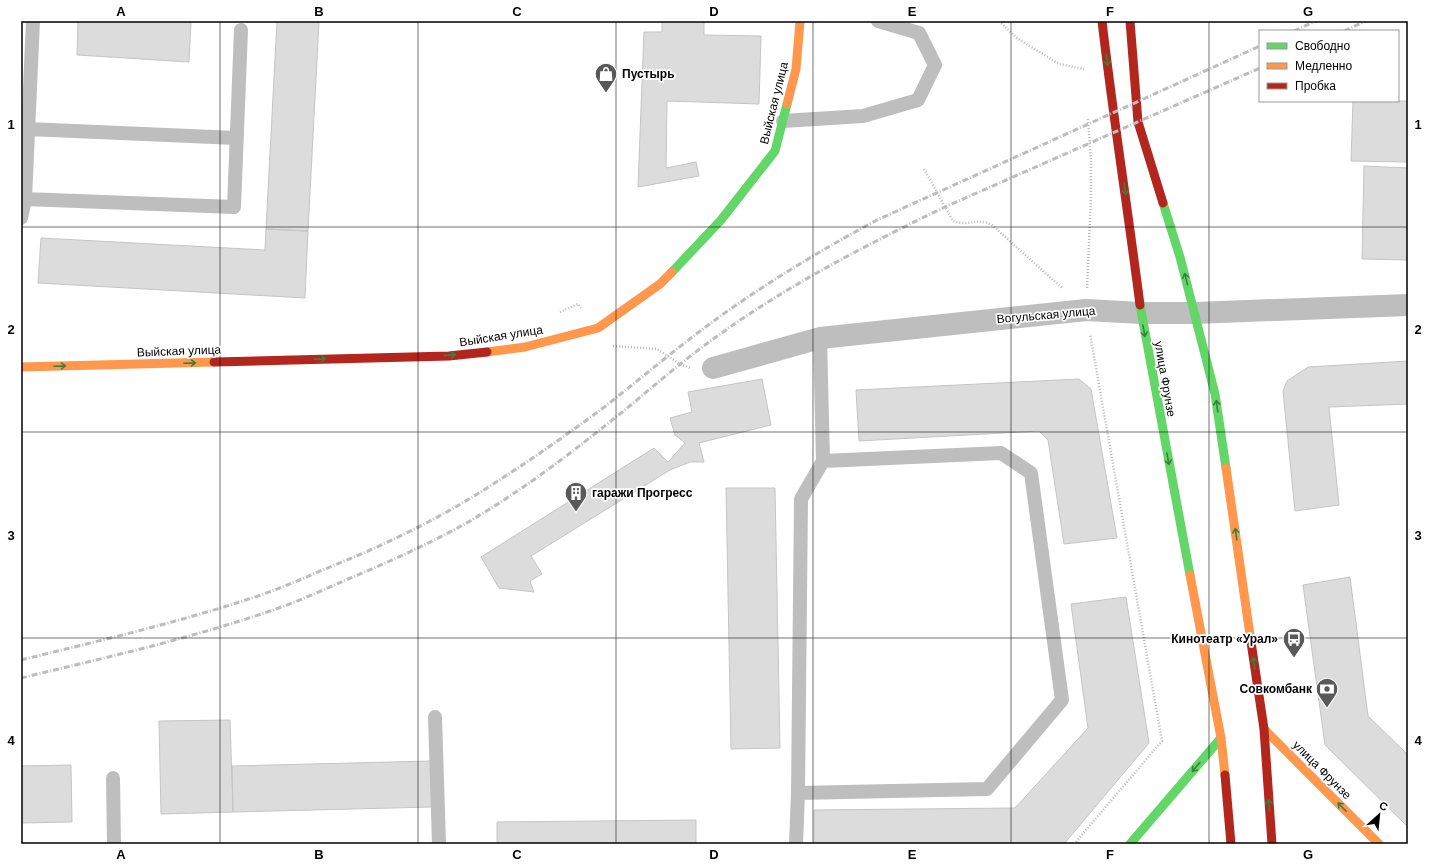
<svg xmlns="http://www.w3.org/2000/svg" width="1429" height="865" font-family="Arial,sans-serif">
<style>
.building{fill:#dcdcdc;stroke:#c5c5c5}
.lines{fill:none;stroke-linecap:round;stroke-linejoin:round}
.path{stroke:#b8b8b8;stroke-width:2.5;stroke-dasharray:1 2;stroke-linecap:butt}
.lane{stroke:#bebebe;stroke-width:14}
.street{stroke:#bebebe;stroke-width:22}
.fast{stroke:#63d668;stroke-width:9}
.slow{stroke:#ff974d;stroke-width:9}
.jam{stroke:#b3261e;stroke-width:9}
.rail{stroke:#bdbdbd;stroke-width:3;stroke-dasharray:6 2 1 2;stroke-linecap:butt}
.oneway{stroke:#3b803e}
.grid{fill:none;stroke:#000;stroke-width:1;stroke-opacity:0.55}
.labels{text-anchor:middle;stroke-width:3.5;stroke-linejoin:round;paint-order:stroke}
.poi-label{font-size:12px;font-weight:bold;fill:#000;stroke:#fff;text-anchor:start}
.street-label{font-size:12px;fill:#000;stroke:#fff}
.neatline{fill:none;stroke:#000;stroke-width:1.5}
.grid-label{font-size:13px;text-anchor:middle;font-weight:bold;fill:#000}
</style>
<rect width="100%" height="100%" fill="#fff"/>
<path class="building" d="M78,21H191L189,62L77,55Z
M277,21H319L308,231L266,229Z
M662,21H704V35L761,36L759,104L667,101L666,168L696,162L699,176L638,187L644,32H662Z
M1353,101H1408V162L1351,161Z
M1364,166L1408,168V260L1362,259Z
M266,229L308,231L305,298L38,283L41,238L265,250Z
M1408,361V404L1329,407L1339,505L1295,511L1283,391L1287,381L1308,367Z
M762,379L771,425L699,443L704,462H690L670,470L531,556L542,574L530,581L534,592L499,588L481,557L654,448L668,462L685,443L675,435L670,418L692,412L688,392Z
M1079,379L1091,389L1117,538L1064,544L1048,440L1039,431L859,441L856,390Z
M726,488H775L780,748L731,749Z
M1350,577L1368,716L1408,755V827L1325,745L1303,585Z
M1126,597L1149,743L1064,844H814V810L1015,808L1088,728L1071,604Z
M230,720L233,812L161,814L159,721Z
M431,761L432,807L233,812L232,766Z
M71,765L72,822L21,823V766Z
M696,820V844H497V822Z"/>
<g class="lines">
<path class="path" d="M999,21L1017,38L1059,64L1084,69
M924,169L953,221C968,227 978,217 992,225L1062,288
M1087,288L1091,197V162L1088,119
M560,312L578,304L581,308
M613,346L657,349L680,364L690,368
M1074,844L1162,741L1090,334"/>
<path class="lane" d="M783,121L863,116L918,100L935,65L919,33L878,21
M28,129L236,138
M25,199L234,207L241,30
M21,218L25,199L33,21
M435,717L439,844
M113,778L114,844
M798,793L987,789L1062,700L1031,473L1001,453L823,461
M796,844L798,793L801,499L823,461L820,338"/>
<path class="street" d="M713,368L820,338L1086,310L1141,313H1195L1408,305"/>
<path class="fast" d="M1163,203L1180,257L1215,394L1226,468
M672,272L721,220L775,151L787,104
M1140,305L1190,575
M1130,844L1221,738"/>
<path class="slow" d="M787,104L796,69L800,21
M487,352L525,347L598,328L660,284L672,272
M21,367L214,362
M1226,468L1251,642
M1190,575L1221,738L1225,775
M1264,729L1379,844"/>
<path class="jam" d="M1102,21C1113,116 1128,211 1140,305
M1130,21L1138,122L1163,203
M214,362L449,356L487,352
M1251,642L1264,729L1272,844
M1225,775L1231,844"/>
<path class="rail" d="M1294,31L1316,21
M1344,31L1366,21
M21,660C98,641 176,623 252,598C276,590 298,581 320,571C373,550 425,526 474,496C518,469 561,439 603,408C643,377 681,344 722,315C771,280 823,249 877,220L1260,46
M21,678C104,658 189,639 270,611C297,602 323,590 348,579C387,563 426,545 463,525C521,492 574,451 626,409C656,384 685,359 716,337C788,285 866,245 945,207L1260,68"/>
</g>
<defs><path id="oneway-shaft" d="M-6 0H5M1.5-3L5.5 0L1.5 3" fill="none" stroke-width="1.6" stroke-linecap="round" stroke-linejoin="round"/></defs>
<g class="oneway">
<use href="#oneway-shaft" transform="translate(1107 60) rotate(83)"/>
<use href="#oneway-shaft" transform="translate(1125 189) rotate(81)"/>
<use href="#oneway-shaft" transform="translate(1186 279) rotate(-104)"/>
<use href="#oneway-shaft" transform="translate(1144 331) rotate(80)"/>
<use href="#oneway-shaft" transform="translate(450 355) rotate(-4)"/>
<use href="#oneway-shaft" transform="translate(320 359) rotate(-2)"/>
<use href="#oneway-shaft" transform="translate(190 363) rotate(-2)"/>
<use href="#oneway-shaft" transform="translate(60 366) rotate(-2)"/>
<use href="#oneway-shaft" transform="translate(1217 406) rotate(-98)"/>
<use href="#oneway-shaft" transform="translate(1168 459) rotate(79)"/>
<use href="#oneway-shaft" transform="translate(1236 534) rotate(-98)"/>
<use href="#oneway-shaft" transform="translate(1254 663) rotate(-98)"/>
<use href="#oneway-shaft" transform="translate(1196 767) rotate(130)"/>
<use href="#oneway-shaft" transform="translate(1269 805) rotate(-94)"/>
<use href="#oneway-shaft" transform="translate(1342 807) rotate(-135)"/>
</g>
<path class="grid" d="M220,21V844M418,21V844M616,21V844M813,21V844M1011,21V844M1209,21V844M21,227H1408M21,432H1408M21,638H1408"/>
<defs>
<g id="shop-pin" transform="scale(1.15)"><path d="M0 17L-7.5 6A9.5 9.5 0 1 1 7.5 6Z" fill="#595959" stroke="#fff"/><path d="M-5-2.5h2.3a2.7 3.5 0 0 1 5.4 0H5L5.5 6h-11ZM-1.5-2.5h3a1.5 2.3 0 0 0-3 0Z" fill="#fff"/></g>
<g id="building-pin" transform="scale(1.15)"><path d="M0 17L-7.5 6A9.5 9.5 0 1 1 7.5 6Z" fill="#595959" stroke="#fff"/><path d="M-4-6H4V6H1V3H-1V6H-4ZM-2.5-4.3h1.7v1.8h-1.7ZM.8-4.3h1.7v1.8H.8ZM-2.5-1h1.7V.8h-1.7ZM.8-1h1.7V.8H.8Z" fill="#fff"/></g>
<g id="bus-pin" transform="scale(1.15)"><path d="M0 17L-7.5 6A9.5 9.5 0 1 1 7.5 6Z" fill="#595959" stroke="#fff"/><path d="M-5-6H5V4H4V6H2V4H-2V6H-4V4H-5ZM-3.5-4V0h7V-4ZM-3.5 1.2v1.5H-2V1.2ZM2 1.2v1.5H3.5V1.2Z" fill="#fff"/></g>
<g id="bank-pin" transform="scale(1.15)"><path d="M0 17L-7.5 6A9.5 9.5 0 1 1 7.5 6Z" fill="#595959" stroke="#fff"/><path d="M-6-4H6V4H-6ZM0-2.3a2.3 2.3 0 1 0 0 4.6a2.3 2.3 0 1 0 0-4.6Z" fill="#fff"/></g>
</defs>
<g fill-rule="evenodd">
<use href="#shop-pin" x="606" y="74"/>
<use href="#building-pin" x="576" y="493"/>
<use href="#bus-pin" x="1294" y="639"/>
<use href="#bank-pin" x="1327" y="689"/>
</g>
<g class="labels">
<g class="poi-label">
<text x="622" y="78">Пустырь</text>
<text x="592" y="497">гаражи Прогресс</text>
<text x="1278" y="643" text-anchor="end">Кинотеатр «Урал»</text>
<text x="1312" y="693" text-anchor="end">Совкомбанк</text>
</g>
<g class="street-label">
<text transform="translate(774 103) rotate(-76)" y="4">Выйская улица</text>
<text transform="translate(1046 315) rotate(-5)" y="4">Вогульская улица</text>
<text transform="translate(501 336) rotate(-9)" y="4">Выйская улица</text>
<text transform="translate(179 351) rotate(-2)" y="4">Выйская улица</text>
<text transform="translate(1165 379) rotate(80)" y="4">улица Фрунзе</text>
<text transform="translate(1322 770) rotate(45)" y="4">улица Фрунзе</text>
</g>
</g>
<rect width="1429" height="865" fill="none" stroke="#ffffff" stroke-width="44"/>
<rect x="1259" y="30" width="140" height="72" fill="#ffffff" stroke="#999999"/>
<rect x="1267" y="43" width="20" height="6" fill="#63d668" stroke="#999999"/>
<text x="1295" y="50" font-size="12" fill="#000000">Свободно</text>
<rect x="1267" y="63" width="20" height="6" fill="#ff974d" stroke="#999999"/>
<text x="1295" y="70" font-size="12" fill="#000000">Медленно</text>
<rect x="1267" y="83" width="20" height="6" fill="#b3261e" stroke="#999999"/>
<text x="1295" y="90" font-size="12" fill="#000000">Пробка</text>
<g transform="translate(1379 815) rotate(27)" stroke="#ffffff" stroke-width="3" paint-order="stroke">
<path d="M0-3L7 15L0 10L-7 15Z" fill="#000000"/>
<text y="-6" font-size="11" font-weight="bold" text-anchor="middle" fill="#000000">С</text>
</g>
<rect x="22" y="22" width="1385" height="821" class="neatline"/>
<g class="grid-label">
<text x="121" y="16">A</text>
<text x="319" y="16">B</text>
<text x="517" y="16">C</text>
<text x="714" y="16">D</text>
<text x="912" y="16">E</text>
<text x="1110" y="16">F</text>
<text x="1308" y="16">G</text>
<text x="11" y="129">1</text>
<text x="1418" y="129">1</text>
<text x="11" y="334">2</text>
<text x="1418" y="334">2</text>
<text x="11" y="540">3</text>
<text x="1418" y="540">3</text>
<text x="11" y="745">4</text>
<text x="1418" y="745">4</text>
<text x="121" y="859">A</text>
<text x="319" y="859">B</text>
<text x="517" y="859">C</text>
<text x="714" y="859">D</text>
<text x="912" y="859">E</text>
<text x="1110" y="859">F</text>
<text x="1308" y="859">G</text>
</g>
</svg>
